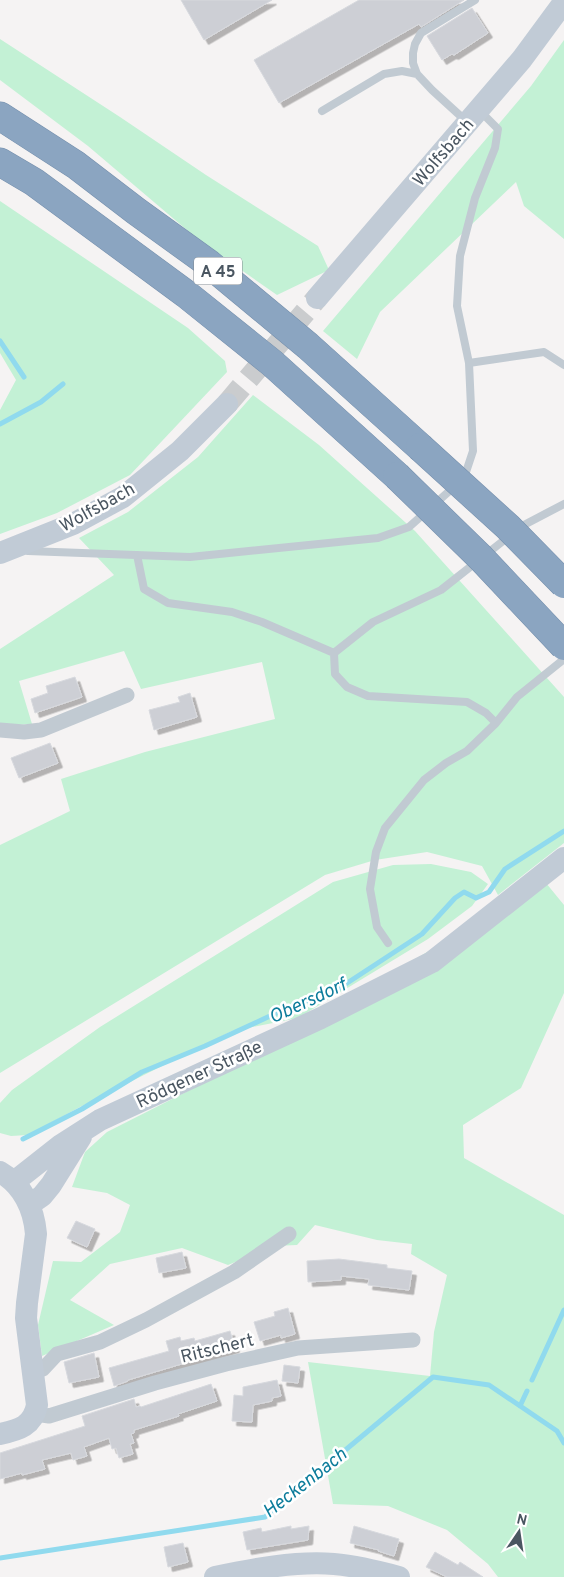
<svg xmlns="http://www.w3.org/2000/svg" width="564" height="1577" font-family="Overpass,sans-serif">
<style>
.green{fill:#c3f1d5}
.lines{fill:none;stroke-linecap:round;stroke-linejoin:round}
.stream{stroke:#90daee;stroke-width:5}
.building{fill:#cdcfd5;stroke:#d7d9de;filter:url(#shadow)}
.secondary-tunnel{stroke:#caccce;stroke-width:22;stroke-dasharray:22 11;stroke-linecap:butt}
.highway-casing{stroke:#7690ad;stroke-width:29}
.lane{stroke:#c1cad2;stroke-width:8}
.street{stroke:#c1cad2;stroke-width:15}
.secondary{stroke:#c1cbd6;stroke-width:22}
.highway{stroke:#8ba5c1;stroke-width:28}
.highway-bridge-casing{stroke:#7690ad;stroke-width:29;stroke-linecap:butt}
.highway-bridge{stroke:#8ba5c1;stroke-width:28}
.labels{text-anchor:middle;stroke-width:5;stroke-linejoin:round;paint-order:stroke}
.shield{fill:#fff;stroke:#808990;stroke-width:1}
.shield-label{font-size:16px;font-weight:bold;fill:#4a5661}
.street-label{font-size:18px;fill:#4a5661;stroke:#fff}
.water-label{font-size:19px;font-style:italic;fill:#0c7c9b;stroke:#fff}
</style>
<defs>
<filter id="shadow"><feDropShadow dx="4.5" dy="4.5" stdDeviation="0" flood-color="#0004"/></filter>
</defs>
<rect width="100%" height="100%" fill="#f5f3f3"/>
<path class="green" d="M0,39L120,117L206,175L318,246L329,270L277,295L201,242L88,146L0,80Z
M564,40V239L524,206L516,182L380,312L357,359L323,331L531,86Z
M0,201L188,328L225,361L227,372L130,475L57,513L0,534V410L16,380L0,353Z
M253,395L319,445L415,531L564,697V843L498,895L482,866L427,852L375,860L325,875L0,1073V845L70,811L61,779L145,752L275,719L262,662L141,689L124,651L19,681L32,724L0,726V649L114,575L79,538L128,512L198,457Z
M431,864L471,872L488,884L472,906L428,939L298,1018L232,1031L80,1107L28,1135L11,1136L0,1133V1103L12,1090L100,1027L333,882L393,865Z
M546,883L564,905V993L521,1088L463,1125L464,1158L564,1215V1577H498L488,1564L447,1530L388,1506L333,1504L308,1362L430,1376L434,1332L447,1275L411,1254L412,1244L377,1240L315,1225L297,1245L274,1246L228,1265L182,1248L110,1264L70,1300L114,1325L42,1356L38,1325L53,1261L81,1262L120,1232L130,1205L107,1193L72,1187L85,1152L107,1132L186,1092Z"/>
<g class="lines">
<path class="stream" d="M0,341L24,377
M0,424L41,402L63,384
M23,1139L82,1109L142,1072L205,1046L283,1010L338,989L422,934L455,898L464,892L476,898L489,892L505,869L564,831
M532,1380L564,1310
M520,1406L527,1391
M0,1558L265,1517L433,1377L489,1385L557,1431L564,1443"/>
</g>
<path class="building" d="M181,0H272L204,40Z
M359,0H464L421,27L419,24L279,103L254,60Z
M472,8L488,33L454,55L452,54L442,60L427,36Z
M75,677L82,697L35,713L31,699L48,693L46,686Z
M190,693L197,717L154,730L149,710L180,702L178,697Z
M50,743L58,763L19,778L11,758Z
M76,1221L95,1229L87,1247L67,1238Z
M182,1252L186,1268L159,1273L156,1258Z
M339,1259L387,1265V1268L412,1271L409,1290L368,1285L369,1279L341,1276V1280L308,1282L307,1261Z
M288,1308L295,1334L281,1338V1335L260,1341L254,1322L275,1316L274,1312Z
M230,1331L235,1348L128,1380V1381L114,1386L109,1368L169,1351L166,1341L180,1337L181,1341L194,1338L195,1341Z
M94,1353L99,1377L69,1383L64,1362Z
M284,1365L300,1367L298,1383L282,1381Z
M277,1380L281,1396L272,1398V1401L253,1405L252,1422L232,1421L234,1395L243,1396V1387Z
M211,1384L217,1401L178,1414L179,1416L134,1430V1433L131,1434L134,1443L130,1444L133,1454L119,1458L116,1448L112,1449L109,1438L84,1447L87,1456L73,1460L71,1453L42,1460L45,1469L22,1475V1473L0,1479V1453L85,1426L82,1416L134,1399L136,1407L140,1406L141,1407Z
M291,1526V1529L309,1526L308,1540L247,1550L243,1532L261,1528L262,1532Z
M354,1526L399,1539L394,1556L378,1551L379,1550L350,1543Z
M183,1543L188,1562L168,1567L164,1547Z
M435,1552L458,1565L460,1562L483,1577H447L426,1567Z"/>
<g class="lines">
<path class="secondary-tunnel" d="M227,404L317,298"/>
<g class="highway-casing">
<path id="highway" d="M0,116L76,165L136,211L208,263L308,346L420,447
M0,162L34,182L186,294L272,363L397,476"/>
</g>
<path class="lane" d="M322,111L384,74L402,71L417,74
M466,121L432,90L417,74L413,63V53L415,44L421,33L475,0
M469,363L544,352L564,365
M464,478L473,451L469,363L457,306L460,256L475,198L495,148L498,129L480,111
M28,551L190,557L378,538L409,527L455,486
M137,555L144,589L168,603L232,612L262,622L334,653
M496,723L486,713L467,702L368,696L347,687L335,674L334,653L373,622L441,590L522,526L564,504
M388,943L377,927L370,889L376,852L385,828L424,780L446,763L467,751L496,723L517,697L564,659"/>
<path class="street" d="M0,730L24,732L41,730L127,695
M32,1373L43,1369L57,1354L100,1342L146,1320L234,1272L289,1234
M35,1414L49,1416L155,1383L226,1364L298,1348L413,1340"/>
<path class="secondary" d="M317,298L522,59L564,2
M0,553L73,524L123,497L180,451L227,404
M0,1172C23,1185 34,1209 36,1234L27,1303L26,1318L37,1405C33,1426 19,1430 0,1434
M14,1182L61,1145L100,1120L321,1018L432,962L564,858
M29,1205L42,1196L51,1185L81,1137
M215,1577C254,1569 294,1561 334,1564C356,1566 377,1571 399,1577"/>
<use href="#highway" class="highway"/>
<g class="highway-bridge-casing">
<path id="highway-bridge" d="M420,447L508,527L564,584
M397,476L481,558L564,646"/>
</g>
<use href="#highway-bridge" class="highway-bridge"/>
</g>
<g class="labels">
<rect class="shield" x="194" y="257.5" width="48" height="27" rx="4"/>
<g class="shield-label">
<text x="218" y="277">A 45</text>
</g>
<g class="street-label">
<text transform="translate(443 152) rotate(-49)" y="6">Wolfsbach</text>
<text transform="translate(97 507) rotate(-29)" y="6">Wolfsbach</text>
<text transform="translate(199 1074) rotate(-25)" y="6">Rödgener Straße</text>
<text transform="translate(217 1348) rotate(-14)" y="6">Ritschert</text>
</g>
<g class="water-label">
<text transform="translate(307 1000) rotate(-25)" y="7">Obersdorf</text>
<text transform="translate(304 1482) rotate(-38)" y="7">Heckenbach</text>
</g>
</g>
<g transform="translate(519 1532) rotate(13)" stroke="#ffffff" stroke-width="4" paint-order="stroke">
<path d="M0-4L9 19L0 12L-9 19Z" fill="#4a5661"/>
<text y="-8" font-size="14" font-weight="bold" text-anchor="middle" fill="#4a5661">N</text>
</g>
</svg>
